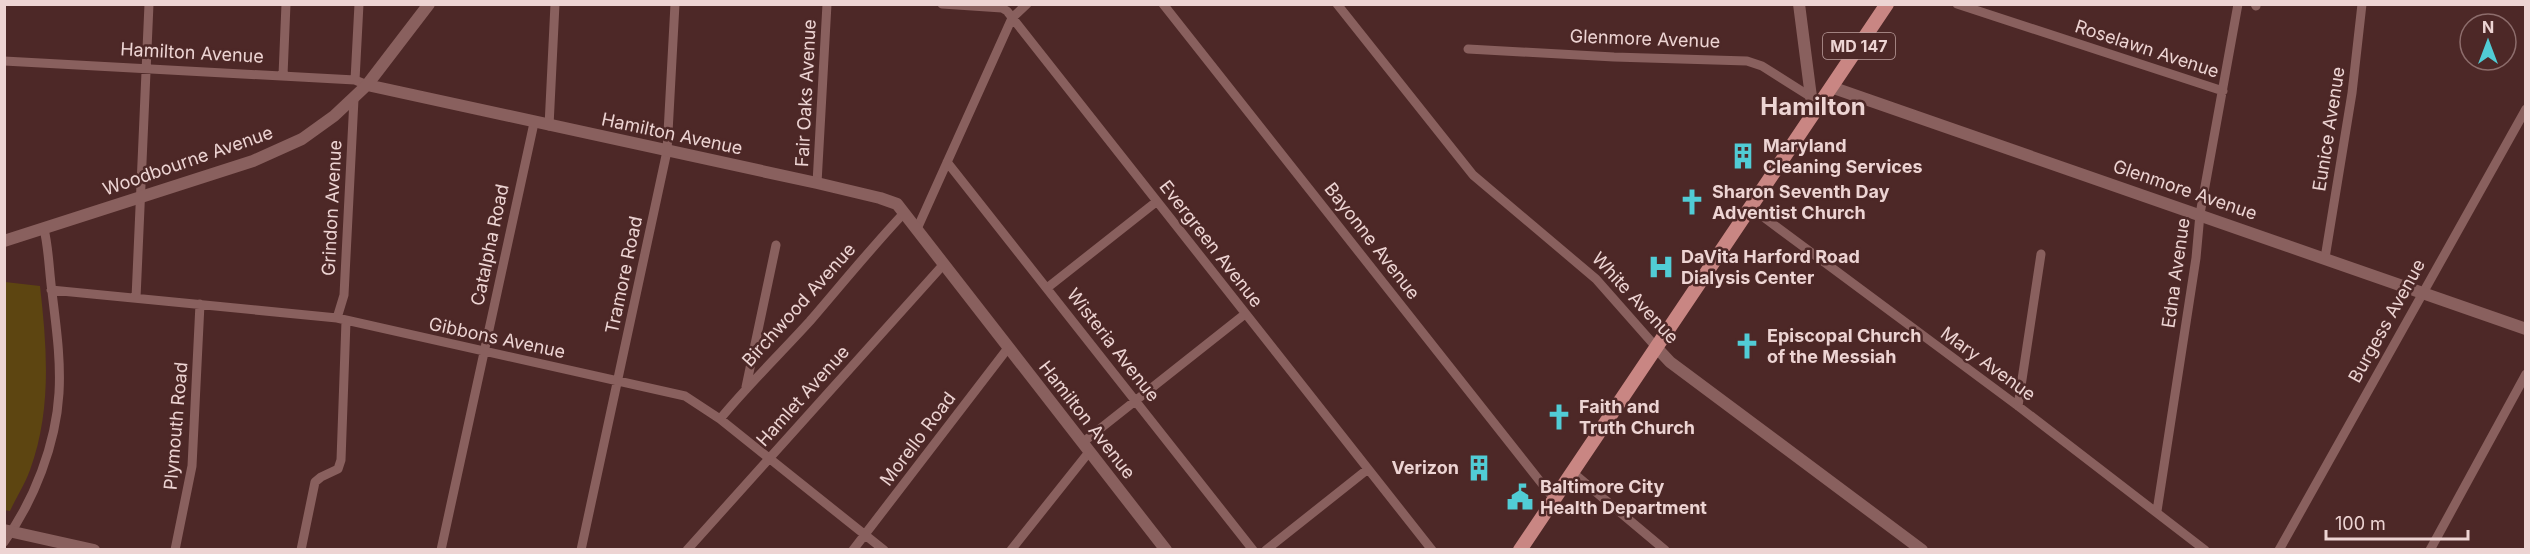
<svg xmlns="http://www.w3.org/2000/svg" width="2530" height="554" font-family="Inter,sans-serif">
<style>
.green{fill:#5d4511}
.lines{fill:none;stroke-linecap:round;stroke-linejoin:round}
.street{stroke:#89605e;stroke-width:9}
.secondary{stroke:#89605e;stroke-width:12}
.primary{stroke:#c98683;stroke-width:14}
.labels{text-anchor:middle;stroke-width:5;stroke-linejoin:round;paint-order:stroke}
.shield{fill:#4d2827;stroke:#bda09f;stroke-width:1.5}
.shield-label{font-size:16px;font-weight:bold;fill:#edd4d3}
.street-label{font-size:18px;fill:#edd4d3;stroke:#4d2827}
.poi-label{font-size:18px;font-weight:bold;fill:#edd4d3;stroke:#4d2827;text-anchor:start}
.district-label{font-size:24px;font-weight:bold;fill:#edd4d3;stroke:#4d2827}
</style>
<rect width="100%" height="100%" fill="#4d2827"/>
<path class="green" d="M5,282L40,286C47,348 52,410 30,470C25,484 16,498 10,511L4,510Z"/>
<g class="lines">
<path class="street" d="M942,4L1002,8L1007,11L1432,550
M1163,4L1554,499
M1337,4L1473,175L1596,279L1656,347
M1957,4L2223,91
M2255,4L2256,6
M1468,49L1614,57L1747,61L1762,66L1811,97
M4,61L355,80L367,85
M283,75L286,4
M355,80L359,4
M549,126L555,4
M947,162L1253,550
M817,183L827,4
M1750,207L2018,406L2205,550
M917,229L1012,18L1027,4
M2325,258L2352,93L2362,4
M1047,288L1156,202
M51,290L337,318L685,396L720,419L884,550
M136,298L149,4
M337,318L344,295L354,99
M746,387L776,245
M2018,406L2041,254
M720,419C748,385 780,354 810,321C841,285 871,248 904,213
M1082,443L1245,314
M1572,472L1665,550
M2157,511L2196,258L2200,214L2238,4
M4,542C34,501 56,444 59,393C61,359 56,326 52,292C49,271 49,250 44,229
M175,550L192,466L200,304
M301,550L315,482L321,477L338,469L341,460L346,321
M441,550L534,123
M581,550L667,151L675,4
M687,550L943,265
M853,550L1008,348
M1011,550L1089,452
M1266,550L1368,469
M2279,550L2526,109
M2430,550L2526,374"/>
<path class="secondary" d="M1799,4L1811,97L1819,105
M367,85L817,183L880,198L897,204L1166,550
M1831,87L2526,329
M4,241L253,161L302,139L334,116L367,85L429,4
M1656,347L1670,362L1922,550
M4,530L94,550"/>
<path class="primary" d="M1520,550L1887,4"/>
</g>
<defs>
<g id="building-bare" transform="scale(2.07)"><path d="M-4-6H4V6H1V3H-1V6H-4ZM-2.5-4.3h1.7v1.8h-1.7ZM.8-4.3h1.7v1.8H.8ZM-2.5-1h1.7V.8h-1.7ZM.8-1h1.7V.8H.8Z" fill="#51ccd5" stroke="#4d2827" stroke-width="2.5" paint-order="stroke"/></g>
<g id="church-bare" transform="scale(2.07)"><path d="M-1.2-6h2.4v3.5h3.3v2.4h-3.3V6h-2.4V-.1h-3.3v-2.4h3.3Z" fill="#51ccd5" stroke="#4d2827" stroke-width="2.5" paint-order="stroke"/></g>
<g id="hospital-bare" transform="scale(2.07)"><path d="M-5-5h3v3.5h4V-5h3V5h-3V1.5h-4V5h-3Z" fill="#51ccd5" stroke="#4d2827" stroke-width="2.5" paint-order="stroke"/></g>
<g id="civic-bare" transform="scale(2.07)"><path d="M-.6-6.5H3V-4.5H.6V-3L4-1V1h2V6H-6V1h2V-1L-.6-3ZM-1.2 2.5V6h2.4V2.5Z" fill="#51ccd5" stroke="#4d2827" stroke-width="2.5" paint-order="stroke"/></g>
</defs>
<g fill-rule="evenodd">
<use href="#building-bare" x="1743" y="156"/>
<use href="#church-bare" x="1692" y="202"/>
<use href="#hospital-bare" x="1661" y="267"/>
<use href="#church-bare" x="1747" y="346"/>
<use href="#church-bare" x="1559" y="417"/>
<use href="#building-bare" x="1479" y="468"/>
<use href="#civic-bare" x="1520" y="497"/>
</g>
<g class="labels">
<rect class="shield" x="1823" y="33" width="72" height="26" rx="4.5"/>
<g class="shield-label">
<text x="1859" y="52">MD 147</text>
</g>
<g class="street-label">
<text transform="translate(1645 39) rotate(2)" y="6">Glenmore Avenue</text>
<text transform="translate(2147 49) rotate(18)" y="6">Roselawn Avenue</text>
<text transform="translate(192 53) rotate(3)" y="6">Hamilton Avenue</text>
<text transform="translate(806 93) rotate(-87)" y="6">Fair Oaks Avenue</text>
<text transform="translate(2329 129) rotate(-81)" y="6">Eunice Avenue</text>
<text transform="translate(672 134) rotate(12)" y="6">Hamilton Avenue</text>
<text transform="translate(188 161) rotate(-19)" y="6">Woodbourne Avenue</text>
<text transform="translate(2185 190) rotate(19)" y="6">Glenmore Avenue</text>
<text transform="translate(332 208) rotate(-87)" y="6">Grindon Avenue</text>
<text transform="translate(1372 241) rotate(52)" y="6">Bayonne Avenue</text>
<text transform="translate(1211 244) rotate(52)" y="6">Evergreen Avenue</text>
<text transform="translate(490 245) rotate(-78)" y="6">Catalpha Road</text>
<text transform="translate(2176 273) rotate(-82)" y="6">Edna Avenue</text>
<text transform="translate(624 275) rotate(-78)" y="6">Tramore Road</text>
<text transform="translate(1635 298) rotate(47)" y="6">White Avenue</text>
<text transform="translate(799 305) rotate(-48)" y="6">Birchwood Avenue</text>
<text transform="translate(2387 321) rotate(-61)" y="6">Burgess Avenue</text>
<text transform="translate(497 338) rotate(12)" y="6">Gibbons Avenue</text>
<text transform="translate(1113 345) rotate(52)" y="6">Wisteria Avenue</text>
<text transform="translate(1988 364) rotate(36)" y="6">Mary Avenue</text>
<text transform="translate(803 396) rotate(-48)" y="6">Hamlet Avenue</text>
<text transform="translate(1087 420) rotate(52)" y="6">Hamilton Avenue</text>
<text transform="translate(176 426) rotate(-85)" y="6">Plymouth Road</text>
<text transform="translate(918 439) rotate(-53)" y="6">Morello Road</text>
</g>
<g class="poi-label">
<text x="1763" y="152">Maryland<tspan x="1763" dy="21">Cleaning Services</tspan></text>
<text x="1712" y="198">Sharon Seventh Day<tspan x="1712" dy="21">Adventist Church</tspan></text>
<text x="1681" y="263">DaVita Harford Road<tspan x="1681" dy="21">Dialysis Center</tspan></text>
<text x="1767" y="342">Episcopal Church<tspan x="1767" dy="21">of the Messiah</tspan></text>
<text x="1579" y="413">Faith and<tspan x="1579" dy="21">Truth Church</tspan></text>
<text x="1459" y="474" text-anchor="end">Verizon</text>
<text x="1540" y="493">Baltimore City<tspan x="1540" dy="21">Health Department</tspan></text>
</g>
<g class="district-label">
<text x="1813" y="115">Hamilton</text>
</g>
</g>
<rect width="2530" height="554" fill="none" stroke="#edd4d3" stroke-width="12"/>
<g transform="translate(2488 42)"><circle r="28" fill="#4d2827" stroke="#8d6d6c" stroke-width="1.5"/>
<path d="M0-4.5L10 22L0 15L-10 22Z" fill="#51ccd5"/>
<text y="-9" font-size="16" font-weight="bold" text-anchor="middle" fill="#edd4d3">N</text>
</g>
<path d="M2326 530v9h142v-9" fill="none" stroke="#edd4d3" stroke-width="3"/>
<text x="2335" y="530" font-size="18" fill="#edd4d3" stroke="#4d2827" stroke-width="4.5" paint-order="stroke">100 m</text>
</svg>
